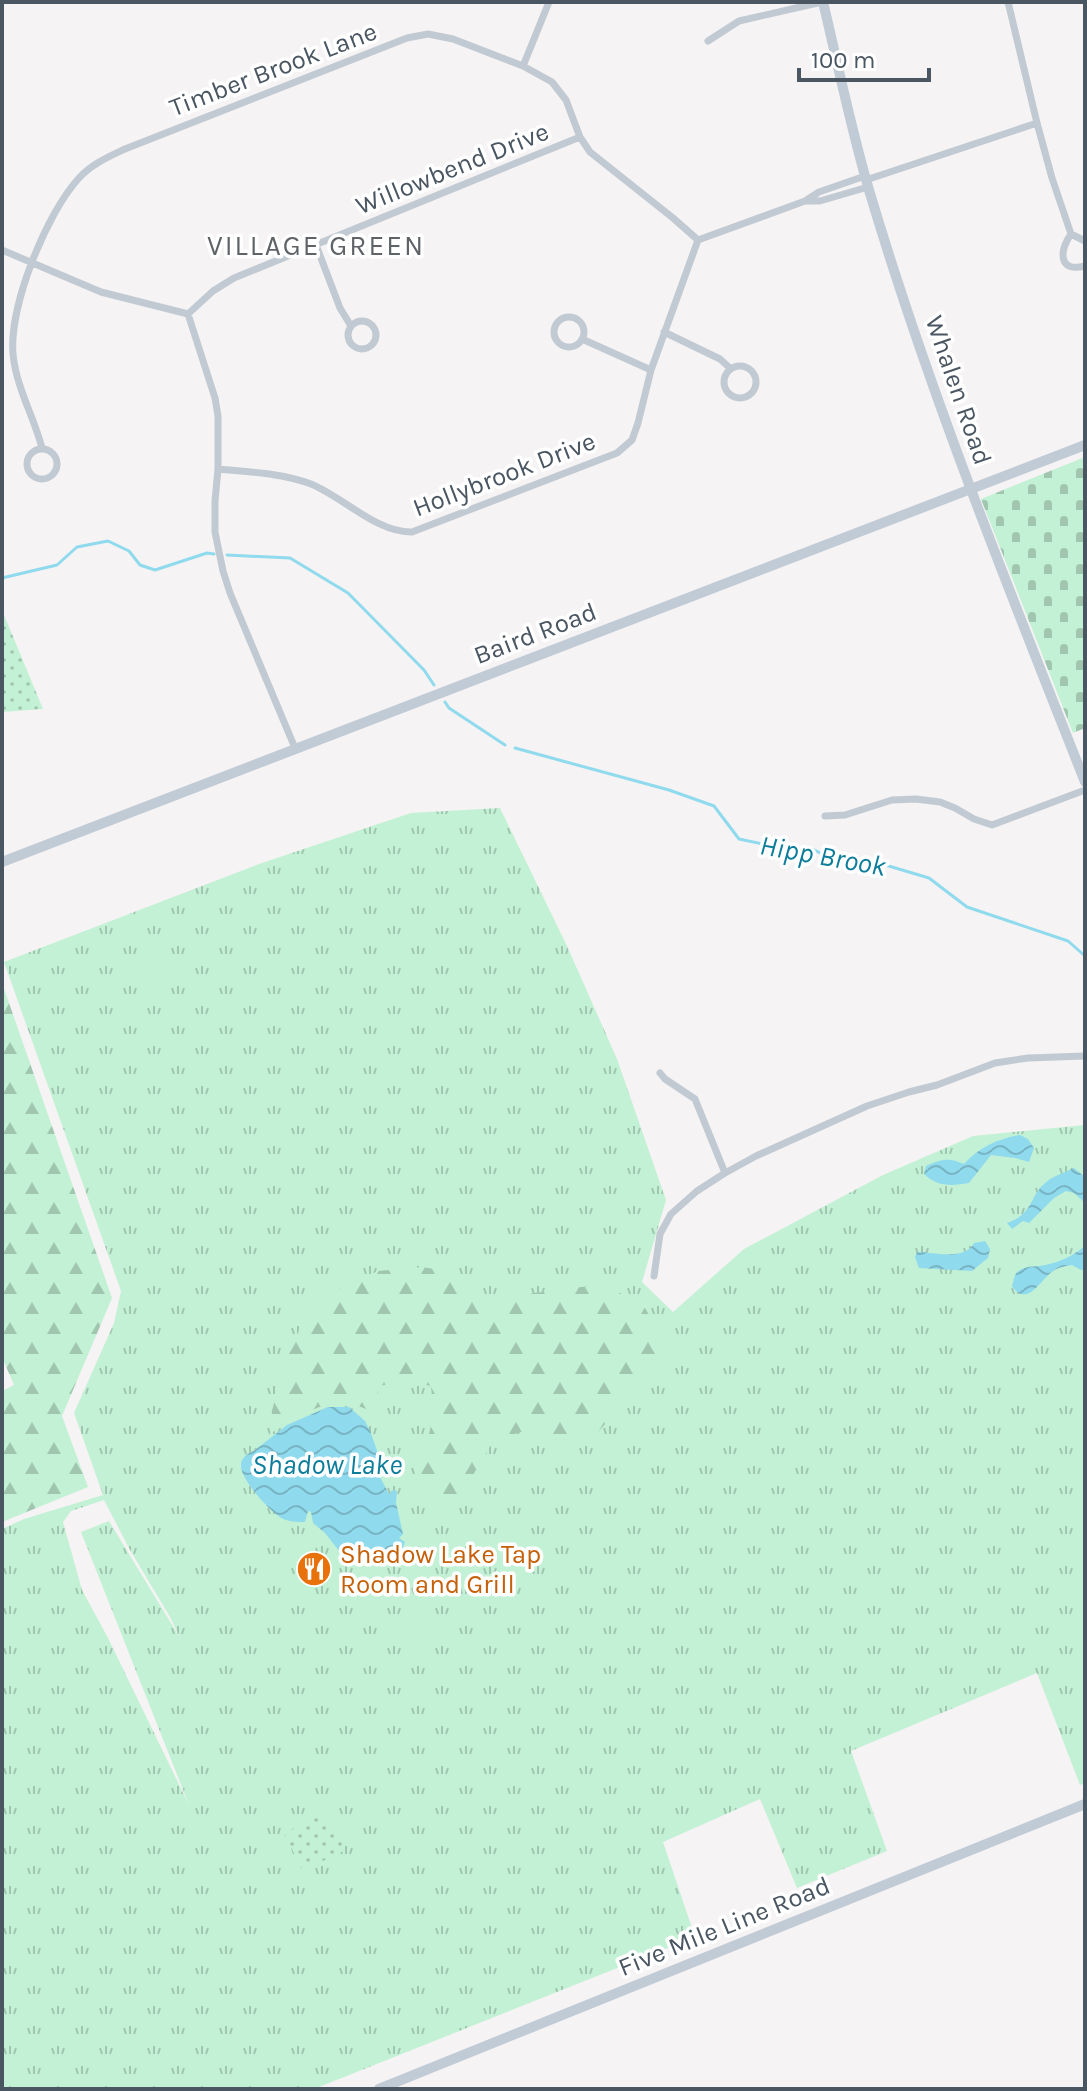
<svg xmlns="http://www.w3.org/2000/svg" width="1087" height="2091" font-family="Karla,sans-serif">
<style>
.grass{fill:url(#grass-tufts);fill-rule:evenodd}
.forest{fill:url(#forest-firs)}
.cemetery{fill:url(#cemetery-stones)}
.park{fill:url(#park-dots)}
.pitch{fill:#c3f1d5}
.water{fill:url(#water-waves)}
.lines{fill:none;stroke-linecap:round;stroke-linejoin:round}
.stream{stroke:#90daee;stroke-width:3}
.street{stroke:#c1cad2;stroke-width:7}
.secondary{stroke:#c1cbd6;stroke-width:10}
.labels{text-anchor:middle;stroke-width:7;stroke-linejoin:round;paint-order:stroke}
.street-label{font-size:26px;fill:#4a5661;stroke:#fff}
.food-label{font-size:26px;fill:#c56008;stroke:#fff;text-anchor:start}
.neighbourhood-label{font-size:28px;letter-spacing:2px;fill:#5f6368;stroke:#fff}
.water-label{font-size:28px;font-style:italic;fill:#0c7c9b;stroke:#fff}
</style>
<defs>
<pattern id="grass-tufts" width="24" height="20" patternUnits="userSpaceOnUse" patternTransform="scale(2)"><rect width="24" height="20" fill="#c3f1d5"/><path d="M3 7l-1-3M5 7V3M7 7l1-3M15 17l-1-3M17 17v-4M19 17l1-3" fill="none" stroke="#a0c6b0"/></pattern>
<pattern id="forest-firs" width="22" height="20" patternUnits="userSpaceOnUse" patternTransform="scale(2)"><rect width="22" height="20" fill="#c3f1d5"/><path d="M5 1l3.5 6h-7zM16 11l3.5 6h-7z" fill="#a0c6b0"/></pattern>
<pattern id="cemetery-stones" width="16" height="16" patternUnits="userSpaceOnUse" patternTransform="scale(2)"><rect width="16" height="16" fill="#c3f1d5"/><path d="M2 7V4a2 2 0 0 1 4 0v3zM10 15v-3a2 2 0 0 1 4 0v3z" fill="#a0c6b0"/></pattern>
<pattern id="park-dots" width="8" height="8" patternUnits="userSpaceOnUse" patternTransform="scale(2)"><rect width="8" height="8" fill="#c3f1d5"/><path d="M2 2h.1M6 6h.1" fill="none" stroke="#a0c6b0" stroke-width="1.8" stroke-linecap="round"/></pattern>
<pattern id="water-waves" width="16" height="10" patternUnits="userSpaceOnUse" patternTransform="scale(2)"><rect width="16" height="10" fill="#90daee"/><path d="M0 5q4-4 8 0t8 0" fill="none" stroke="#78b4c4"/></pattern>
</defs>
<rect width="100%" height="100%" fill="#f5f3f3"/>
<path class="grass" d="M500,808L567,946L617,1059L666,1200L642,1282L673,1312L744,1249L883,1175L973,1136L1085,1125V1783L1080,1785L1037,1673L851,1751L887,1851L797,1888L760,1799L663,1842L695,1937L314,2089H2V1529L24,1519L103,1495L74,1413L114,1323L121,1291L4,962L259,864L411,813ZM104,1500L130,1550L170,1617L180,1638L109,1521L81,1532L189,1805L108,1638L82,1590L63,1522L71,1511Z"/>
<path class="forest" d="M2,983L112,1298L62,1416L88,1487L2,1522V1391L14,1385L2,1357Z
M423,1267L454,1273L475,1289L498,1300L527,1294L605,1284L645,1308L668,1347L638,1388L596,1434L544,1440L536,1426L492,1443L454,1507L432,1506C399,1462 423,1468 431,1425C434,1413 432,1398 431,1386L406,1380L380,1386L376,1400L366,1409C360,1407 354,1404 347,1403C324,1399 289,1422 270,1434L272,1411L283,1366L301,1326L325,1295L378,1271Z"/>
<path class="cemetery" d="M1085,457V728L1073,733L981,499Z"/>
<path class="park" d="M2,610L43,709L2,712Z
M326,1813L345,1850L303,1871L284,1833Z"/>
<path class="pitch" d="M170,959L175,964V970C166,985 156,982 141,980L139,967L160,960Z
M417,1617L440,1619L443,1631C427,1650 417,1643 407,1624L410,1618Z"/>
<path class="water" d="M1020,1135L1028,1139L1034,1148L1029,1162L1015,1158L991,1155L969,1183C952,1186 937,1187 924,1174L926,1166C941,1159 949,1157 964,1164C980,1147 997,1139 1020,1135Z
M1074,1168L1085,1177V1203L1074,1193L1066,1191L1054,1198L1029,1223L1023,1221L1012,1229L1007,1223C1033,1214 1029,1198 1044,1184C1052,1176 1064,1173 1074,1168Z
M985,1241L990,1249L988,1258L972,1271L919,1268L915,1257L917,1252C934,1252 965,1261 974,1243Z
M1085,1245V1270H1081L1072,1265C1066,1266 1059,1267 1053,1271C1041,1279 1027,1309 1012,1286C1014,1280 1014,1273 1020,1270C1028,1265 1038,1267 1045,1265C1059,1262 1075,1256 1085,1245Z
M328,1407H349L365,1421L370,1431L379,1456L380,1477L389,1494H391V1491L394,1490L397,1491L396,1503L403,1534L399,1538L405,1542C401,1557 386,1569 370,1561L366,1562L343,1556L325,1533L313,1523L311,1512L308,1511L305,1522C299,1522 292,1522 286,1520C273,1516 242,1481 241,1467C241,1460 242,1460 246,1455L255,1450L287,1425Z"/>
<g class="lines">
<path class="stream" d="M227,555L290,558L348,593L424,670L434,685
M2,578L57,565L77,547L108,541L129,551L140,565L155,570L207,553L214,554
M445,702L449,708L505,745
M515,748L669,790L714,806L739,839L791,850L809,847L835,861L882,864L929,878L967,907L1068,941L1085,956"/>
<path class="street" d="M1008,2L1037,123L1052,178L1071,234L1085,241
M708,41L739,21L822,2
M523,66L549,2
M866,180L1037,123
M805,201H820L868,187
M1071,234C1060,250 1057,273 1085,266
M316,245L340,308L351,326
M2,250L101,292L188,314
M554 332a15 15 0 1 1 30 0a15 15 0 1 1-30 0Z
M348 335a14 14 0 1 1 28 0a14 14 0 1 1-28 0Z
M664,332L720,359L731,369
M582,339L651,370
M724 382a16 16 0 1 1 32 0a16 16 0 1 1-32 0Z
M42,448C34,417 16,387 13,354C9,306 46,214 79,178C92,164 108,157 125,149L407,38L428,34L453,39L523,66L552,82L566,100L580,137L590,152L673,218L698,240
M27 464a15 15 0 1 1 30 0a15 15 0 1 1-30 0Z
M218,469C248,472 282,473 311,484C343,497 377,533 412,532L617,453L632,440L638,423L651,370L698,240L805,201L819,192L865,176
M295,748L230,593L223,571L215,532V501L218,469V416L215,398L188,314L213,291L234,278L580,137
M825,816L845,815L892,800L916,799L940,802L955,808L974,819L992,825L1085,790
M660,1073L665,1079L695,1099L725,1173
M654,1276L660,1234L671,1214L697,1191L725,1173L756,1156L867,1106L909,1092L937,1085L995,1063L1028,1058L1085,1056"/>
<path class="secondary" d="M823,2C838,65 851,129 869,190C929,392 1008,587 1085,782
M2,862L1085,445
M379,2089L1085,1804"/>
</g>
<defs>
<g id="restaurant-disc" transform="scale(1.8)"><circle r="9.5" fill="#e8710a" stroke="#fff"/><path d="M-5-6h1v4h1v-4h1v4h1v-4h1v5L-1.5 .5V6h-2V.5L-5-1ZM5-6V6H3V1.5H1.5Q1.5-4 5-6Z" fill="#fff"/></g>
</defs>
<g fill-rule="evenodd">
<use href="#restaurant-disc" x="314" y="1569"/>
</g>
<g class="labels">
<g class="street-label">
<text transform="translate(273 69) rotate(-21)" y="9">Timber Brook Lane</text>
<text transform="translate(452 168) rotate(-22)" y="9">Willowbend Drive</text>
<text transform="translate(959 390) rotate(71)" y="9">Whalen Road</text>
<text transform="translate(504 474) rotate(-21)" y="9">Hollybrook Drive</text>
<text transform="translate(535 633) rotate(-21)" y="9">Baird Road</text>
<text transform="translate(724 1926) rotate(-22)" y="9">Five Mile Line Road</text>
</g>
<g class="food-label">
<text x="340" y="1563">Shadow Lake Tap<tspan x="340" dy="30">Room and Grill</tspan></text>
</g>
<g class="neighbourhood-label">
<text x="316" y="255">VILLAGE GREEN</text>
</g>
<g class="water-label">
<text transform="translate(823 855) rotate(10)" y="10">Hipp Brook</text>
<text x="327" y="1474">Shadow Lake</text>
</g>
</g>
<rect width="1087" height="2091" fill="none" stroke="#4a5661" stroke-width="8"/>
<path d="M799 68v12h130v-12" fill="none" stroke="#4a5661" stroke-width="4"/>
<text x="811" y="68" font-size="24" fill="#4a5661" stroke="#ffffff" stroke-width="6" paint-order="stroke">100 m</text>
</svg>
